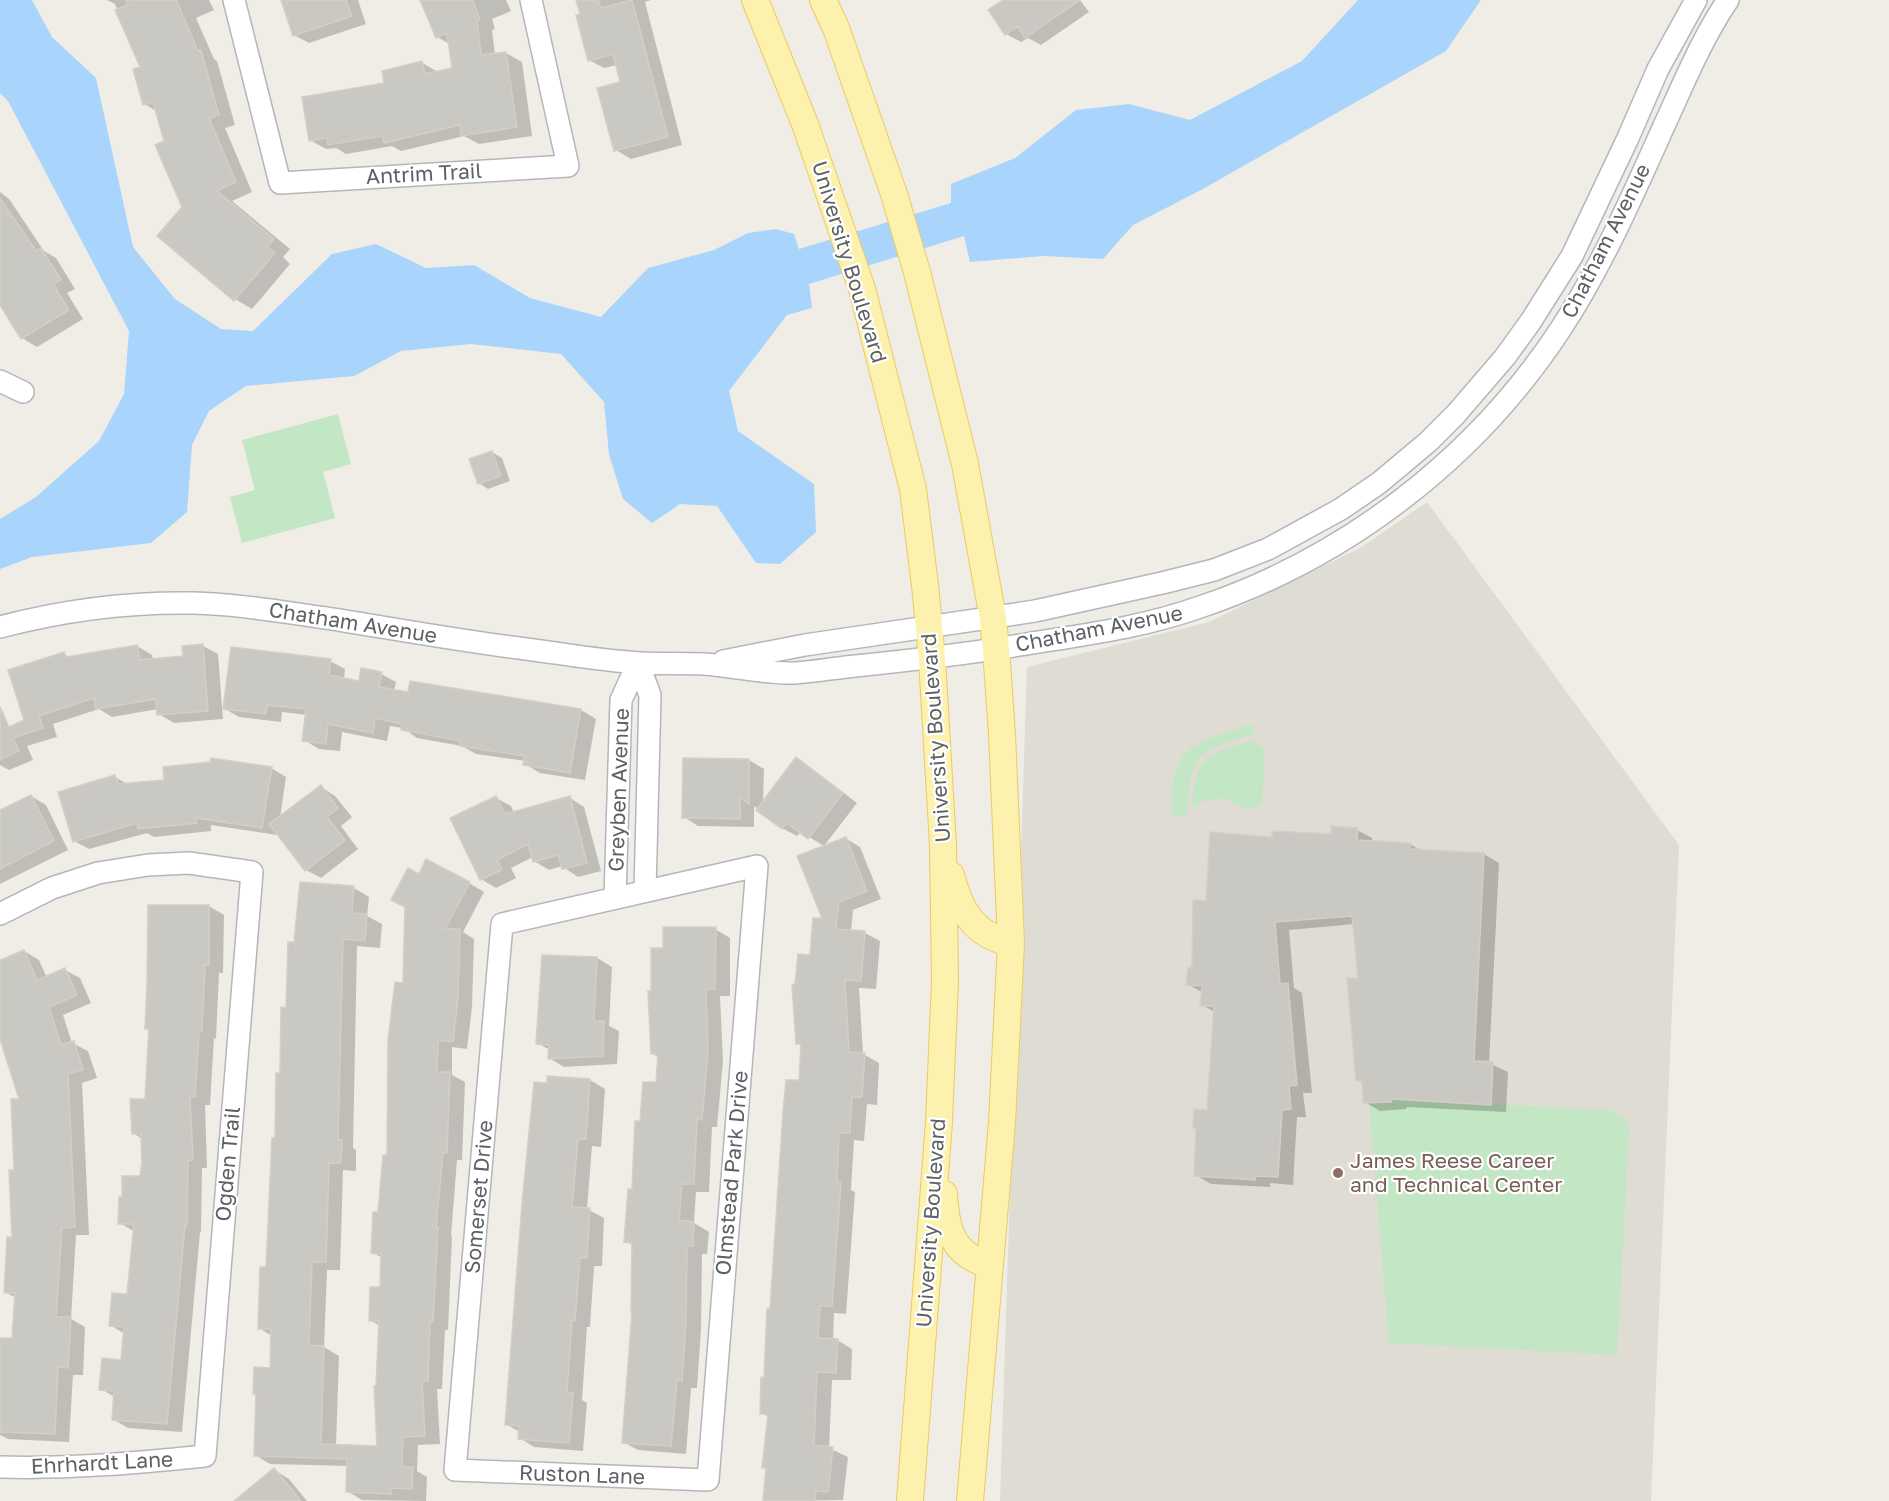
<svg xmlns="http://www.w3.org/2000/svg" width="1889" height="1501" font-family="'Golos Text',sans-serif">
<style>
.education{fill:#dfdcd4}
.green{fill:#c3e6c5}
.water{fill:#a9d5fc}
.shadow{fill:#0003}
.building{fill:#cac8c3;stroke:#d4cfc4;stroke-width:1.5}
.lines{fill:none;stroke-linecap:round;stroke-linejoin:round}
.minor-casing{stroke:#b3b6ba;stroke-width:24}
.major-casing{stroke:#ecca62;stroke-width:28}
.minor{stroke:#fff;stroke-width:21}
.major{stroke:#fcf2ae;stroke-width:26}
.education-dot{fill:#8d6e63;stroke:#fff;stroke-width:2}
.labels{text-anchor:middle;stroke-width:4.5;stroke-linejoin:round;paint-order:stroke}
.street-label{font-size:21px;fill:#5d6166;stroke:#fff}
.education-label{font-size:21px;fill:#785e54;stroke:#fff;text-anchor:start}
</style>
<rect width="100%" height="100%" fill="#efede6"/>
<path class="education" d="M1427,502L1679,845L1651,1501H1000L1027,667L1209,622L1360,548Z"/>
<path class="green" d="M338,414L351,464L323,472L335,518L242,543L230,497L255,490L242,440Z
M1249,725L1254,728L1253,734C1194,754 1190,754 1187,817L1172,815C1168,747 1192,744 1249,725Z
M1253,740L1265,750L1262,806L1244,809C1223,795 1213,795 1192,808C1195,752 1207,757 1253,740Z
M1391,1099L1609,1110L1623,1116L1629,1128V1134L1617,1355L1389,1343L1369,1103Z"/>
<path class="water" d="M0,0H32L52,37L96,78L133,247L175,299L221,329L253,331L332,254L376,244L426,268L474,265L530,298L601,317L648,268L714,250L748,233L776,229L794,234L799,249L951,203V184L1015,158L1076,110L1129,104L1190,120L1302,61L1358,0H1481L1446,51L1201,190L1133,225L1103,259L1043,256L970,262L964,236L809,284L812,308L787,315L729,391L738,431L814,484L816,532L780,564L756,563L717,506L680,504L652,523L623,499L609,455L604,402L561,354L471,344L401,351L354,376L246,386L209,411L192,445L187,512L151,543L32,557L0,569V519L36,497L99,441L124,394L129,331L8,101L0,93Z"/>
<path class="shadow" d="M107,0H209L214,10L196,18L214,59L217,61L235,125L225,128L252,192L232,201L290,249L283,257L290,264L252,309L235,299L184,207L157,111L144,104L142,68L115,4Z
M282,0H358L366,24L309,43L294,35Z
M422,0H506L511,11L492,19L495,29L492,30L495,55L506,53L522,62L532,136L479,144L464,136L401,151L392,146L346,154L336,148L326,149L310,140L386,84L422,63L438,72L453,69L450,44L437,37Z
M578,0H651L645,2L682,145L631,159L616,150L622,83L617,65L604,68L589,60Z
M1002,0H1080L1089,12L1041,45L1028,38L1021,42L1006,34Z
M0,192L9,199L44,251L56,258L75,289L67,293L83,319L37,347L22,338L0,302Z
M492,452L502,458L510,481L488,489L479,483Z
M137,646L152,655L153,660L184,658L203,646L218,654L223,719L174,723L159,714L158,709L112,717L99,709L53,724L57,737L27,746L33,760L9,770L0,765V706L9,728L25,721L64,654L71,658Z
M330,661L345,669L344,679L360,682L381,674L396,682L394,691L409,694L411,682L581,710L596,719L585,780L540,773L525,764L526,761L476,754L462,746L417,738L403,728L390,726L387,741L342,732L340,751L319,749L304,740L307,715L282,712L281,722L239,717L225,709Z
M796,759L811,768L857,803L824,846L801,832L797,836L782,828L754,806V827L698,826L684,817L749,760L764,769L763,803Z
M271,768L286,777L280,818L321,787L335,796L352,817L341,826L358,849L321,878L306,870L278,833L277,835L211,825V831L154,837L147,833L89,849L74,841L115,777L129,785Z
M31,796L46,805L68,850L0,884V812Z
M496,798L511,806L514,813L570,798L584,807L601,871L578,877L562,866L549,870L534,861L533,857L511,868L516,878L496,888L481,879Z
M1357,830L1372,838V843L1410,844L1423,852L1484,854L1499,863L1489,1063L1508,1072L1506,1112L1407,1107L1406,1109L1380,1111L1365,1102L1363,1083L1358,1080L1359,979L1354,924L1289,930L1294,988L1302,993L1312,1093H1303L1306,1117H1297L1293,1185L1270,1183V1187L1211,1184L1196,1175L1198,1129L1208,1112L1215,1012L1202,1005L1203,993L1188,984L1208,903L1273,839L1332,836Z
M845,838L860,847L881,899L853,910L851,932L865,933L880,941L876,989L859,988L863,1054L879,1063L877,1105L867,1104L864,1141L854,1140L851,1190L855,1192L846,1314L834,1313L833,1340H837L852,1349L851,1380H832L829,1448L848,1457L843,1500L766,1501L768,1469L763,1467L769,1417L761,1413L772,1310L801,1082L803,1047L797,1043V986L811,956L824,920Z
M420,876L469,883L484,892L463,932L474,939L472,1007L467,1049L452,1047V1075L465,1082L462,1160H457L451,1236L452,1237L448,1330H445L442,1389H437L440,1444L418,1445L417,1471L427,1477L426,1501L362,1500L347,1491L348,1466L270,1464L255,1455L257,1395L254,1393L271,1369L272,1336L259,1328L267,1268L288,1009L301,884L354,888L369,897L367,916L382,924L380,948L357,946L353,1148L356,1150V1171L343,1170L340,1270H327L324,1347L339,1356L336,1446L379,1447L377,1387L380,1326L370,1320L382,1288L383,1258L373,1253L389,1157L404,985Z
M209,906L224,915L223,973H219L216,1039L214,1038L210,1105H205L207,1168H202L201,1232H200L182,1432L128,1428L113,1419L115,1397L101,1389L123,1361L125,1334L110,1325L129,1296L135,1232L120,1223L124,1199L142,1178V1139L133,1133L146,1100L150,1030L146,1028Z
M715,929L730,938V996H720L723,1061L717,1127H712L709,1192H696L694,1223L709,1232L707,1254H702L701,1330L697,1388H691L686,1454L638,1450L623,1442L634,1312V1246L626,1241L642,1123L657,1084L659,1058L652,1053V992L664,949Z
M24,951L39,960L47,978L65,970L80,978L91,1003L63,1015L72,1043L88,1051L97,1078L82,1083L89,1235H76L71,1319L85,1327L83,1375H73L69,1442L8,1439L0,1435V1339L13,1340L16,1298L5,1292L14,1239L21,1100L0,1034V962Z
M543,956L597,958L612,967L609,1026L619,1031L617,1064L564,1067L549,1058L550,1050L537,1043Z
M549,1078L590,1080L605,1089L601,1147L592,1146L587,1209L604,1218L602,1266H594L590,1327H587L582,1400L587,1403L583,1451L534,1447L520,1438V1432L506,1424Z
M274,1470L289,1479L307,1501H237Z"/>
<path class="building" d="M126,0H176L198,51L201,50L219,115L209,118L236,182L217,191L274,239L267,247L275,253L234,301L157,236L182,207L155,145L164,141L153,102L143,105L133,69L140,67L115,10L128,5Z
M281,0H346L352,16L293,36Z
M420,0H473L480,20L477,21L481,55L506,52L517,127L461,136L460,125L384,143L382,136L328,145L327,138L309,141L302,97L384,83L382,71L422,61L425,74L452,68L447,33L436,38Z
M576,0H598L601,8L632,0L668,137L614,151L597,88L620,82L613,54L588,61L576,15L580,14Z
M1003,0H1080L1025,38L1018,26L1005,35L988,10Z
M0,198L36,251L41,248L61,280L53,284L69,310L21,339L0,305Z
M492,451L501,476L478,484L469,459Z
M203,644L208,711L157,715L156,699L96,709L94,698L39,716L43,728L13,738L19,751L0,760V707L9,727L24,720L8,670L64,652L66,657L137,645L140,660L183,656L182,646Z
M231,647L331,659L329,675L359,681L361,668L382,672L379,687L408,692L410,681L581,709L570,773L523,765L525,756L460,746L461,741L401,730L402,724L375,718L373,733L328,724L326,744L302,741L306,709L267,705L266,714L223,709Z
M796,757L843,793L808,839L787,823L782,829L756,810Z
M211,758L272,767L262,828L196,818L197,823L138,829L137,823L73,842L58,792L115,775L118,784L164,780L163,767L210,762Z
M683,758L749,759V804L740,797V819L682,818Z
M321,785L338,808L327,817L345,840L305,871L269,824Z
M31,795L54,841L0,869V810Z
M496,796L505,814L570,796L587,863L562,869L558,855L533,862L528,844L497,860L502,870L480,880L450,818Z
M1331,826L1358,828L1357,840L1410,843V849L1484,853L1474,1061L1493,1062L1491,1105L1392,1099L1391,1102L1363,1103L1362,1081H1356L1347,978H1358L1352,916L1275,922L1280,984L1288,983L1297,1085L1289,1086L1291,1109L1282,1110L1278,1177L1256,1176L1255,1180L1194,1176L1196,1129L1193,1128L1194,1109L1207,1110L1214,1006H1200L1202,986L1186,985L1188,968L1192,967L1193,900L1206,901L1210,832L1272,837V831L1331,834Z
M846,837L867,891L839,902L836,929L865,931L861,981L845,980L849,1052L865,1053L862,1097H852L850,1133H839L837,1182H841L832,1306H820L818,1338L838,1339L836,1373L817,1372L814,1445L833,1447L828,1492L816,1491L815,1501H763L766,1468H762L768,1414H760L761,1377L764,1378L767,1309H770L783,1112L786,1080H799L801,1044H796L792,985L795,984L798,954L810,955L813,918H822L797,856Z
M426,859L470,882L445,929H460L458,998L453,1042L438,1040L437,1072H450L447,1153H443L436,1227H438L433,1322H430L428,1381H422L425,1436L403,1437L402,1467H413L412,1489L391,1488V1494L346,1492L347,1459L254,1456L256,1394H253L254,1367L270,1368L271,1329H258L260,1267H266L272,1138H275L276,1073H280L281,1007L286,1008L288,942H294L300,882L354,886L352,913L367,914L365,941L343,939L338,1140H342L341,1163H329L326,1262H312L309,1345L324,1346L321,1444L377,1446L374,1386H376L379,1321H369L370,1287H380L381,1254L371,1253L373,1212H378L383,1155H387L388,1040L395,982L403,983L405,907L391,900L408,868L419,874Z
M148,905H209V965H205L202,1031H199L195,1097H190L193,1160L188,1161L187,1225H185L167,1424L112,1420L114,1391L99,1390L102,1358L121,1360L124,1327L109,1326L112,1293L127,1294L134,1224H118L119,1197H122V1176H140L141,1167H142L141,1134H132L130,1099H145L149,1029H145L147,985Z
M663,927H716L715,989H706L708,1052L702,1120L697,1119L694,1184H682L679,1220L694,1222L693,1246H687L686,1321L682,1381L677,1380L671,1446L622,1443L632,1312H631L632,1243L624,1242L628,1189H632L635,1121H640L643,1082H656L658,1054H651L648,991H651V948H663Z
M24,950L37,980L65,968L77,995L49,1007L61,1045L74,1041L83,1070L68,1074L75,1227L62,1228L56,1317H71L68,1368L58,1367L55,1434L0,1432V1338H12L15,1293H4L7,1237H12L9,1170H14L11,1099H19L0,1039V960Z
M542,955L597,957L594,1021H604L603,1056L548,1059L549,1045L536,1044Z
M547,1076L590,1079L586,1139H578L572,1207L590,1208L587,1258H580L575,1320L572,1319L567,1393H573L569,1443L518,1439L519,1426L505,1425L522,1204L534,1082L547,1083Z
M274,1468L301,1501H234Z"/>
<g class="lines">
<g class="minor-casing">
<path id="minor" d="M234,0L280,183L568,166L531,0
M0,381L23,392
M0,627C64,610 127,602 193,603C238,604 282,612 326,618C390,628 454,640 519,648C559,653 601,661 641,663C662,664 683,663 703,664C734,666 764,674 795,673C812,672 829,669 846,667C904,661 962,655 1020,645C1081,635 1141,628 1200,607C1346,558 1475,459 1560,330C1602,266 1632,197 1663,128C1683,85 1701,40 1728,0
M723,661L805,645L1035,611L1162,583L1214,570L1268,549L1341,509L1379,483L1428,442L1456,414L1505,357L1531,321L1572,256L1628,138L1658,69L1696,0
M638,663L650,695L645,891
M757,866L708,1480L455,1470L502,924Z
M615,898L621,700L638,663
M0,914L52,888L98,873L148,865L189,863L252,872L205,1456C136,1463 69,1469 0,1467"/>
</g>
<g class="major-casing">
<path id="major" d="M755,0L805,124L862,289L913,489L925,585L932,659L943,845L945,981L939,1122L910,1501
M823,0L836,28L894,194L917,272L965,464L993,618L996,649L1002,734L1011,943L1002,1122L970,1501
M951,875C960,910 973,935 1011,943
M944,1194C946,1229 952,1255 990,1265"/>
</g>
<use href="#minor" class="minor"/>
<use href="#major" class="major"/>
</g>
<circle class="education-dot" cx="1338" cy="1173" r="6"/>
<g class="labels">
<g class="street-label">
<text transform="translate(424 174) rotate(-3)" y="7">Antrim Trail</text>
<text transform="translate(1606 241) rotate(-63)" y="7">Chatham Avenue</text>
<text transform="translate(849 262) rotate(73)" y="7">University Boulevard</text>
<text transform="translate(353 623) rotate(9)" y="7">Chatham Avenue</text>
<text transform="translate(1099 629) rotate(-11)" y="7">Chatham Avenue</text>
<text transform="translate(936 738) rotate(-94)" y="7">University Boulevard</text>
<text transform="translate(619 790) rotate(-88)" y="7">Greyben Avenue</text>
<text transform="translate(228 1164) rotate(-85)" y="7">Ogden Trail</text>
<text transform="translate(732 1173) rotate(-85)" y="7">Olmstead Park Drive</text>
<text transform="translate(479 1197) rotate(-85)" y="7">Somerset Drive</text>
<text transform="translate(931 1223) rotate(-86)" y="7">University Boulevard</text>
<text transform="translate(102 1463) rotate(-3)" y="7">Ehrhardt Lane</text>
<text transform="translate(582 1475) rotate(2)" y="7">Ruston Lane</text>
</g>
<g class="education-label">
<text x="1350" y="1168">James Reese Career<tspan x="1350" dy="24">and Technical Center</tspan></text>
</g>
</g>
</svg>
